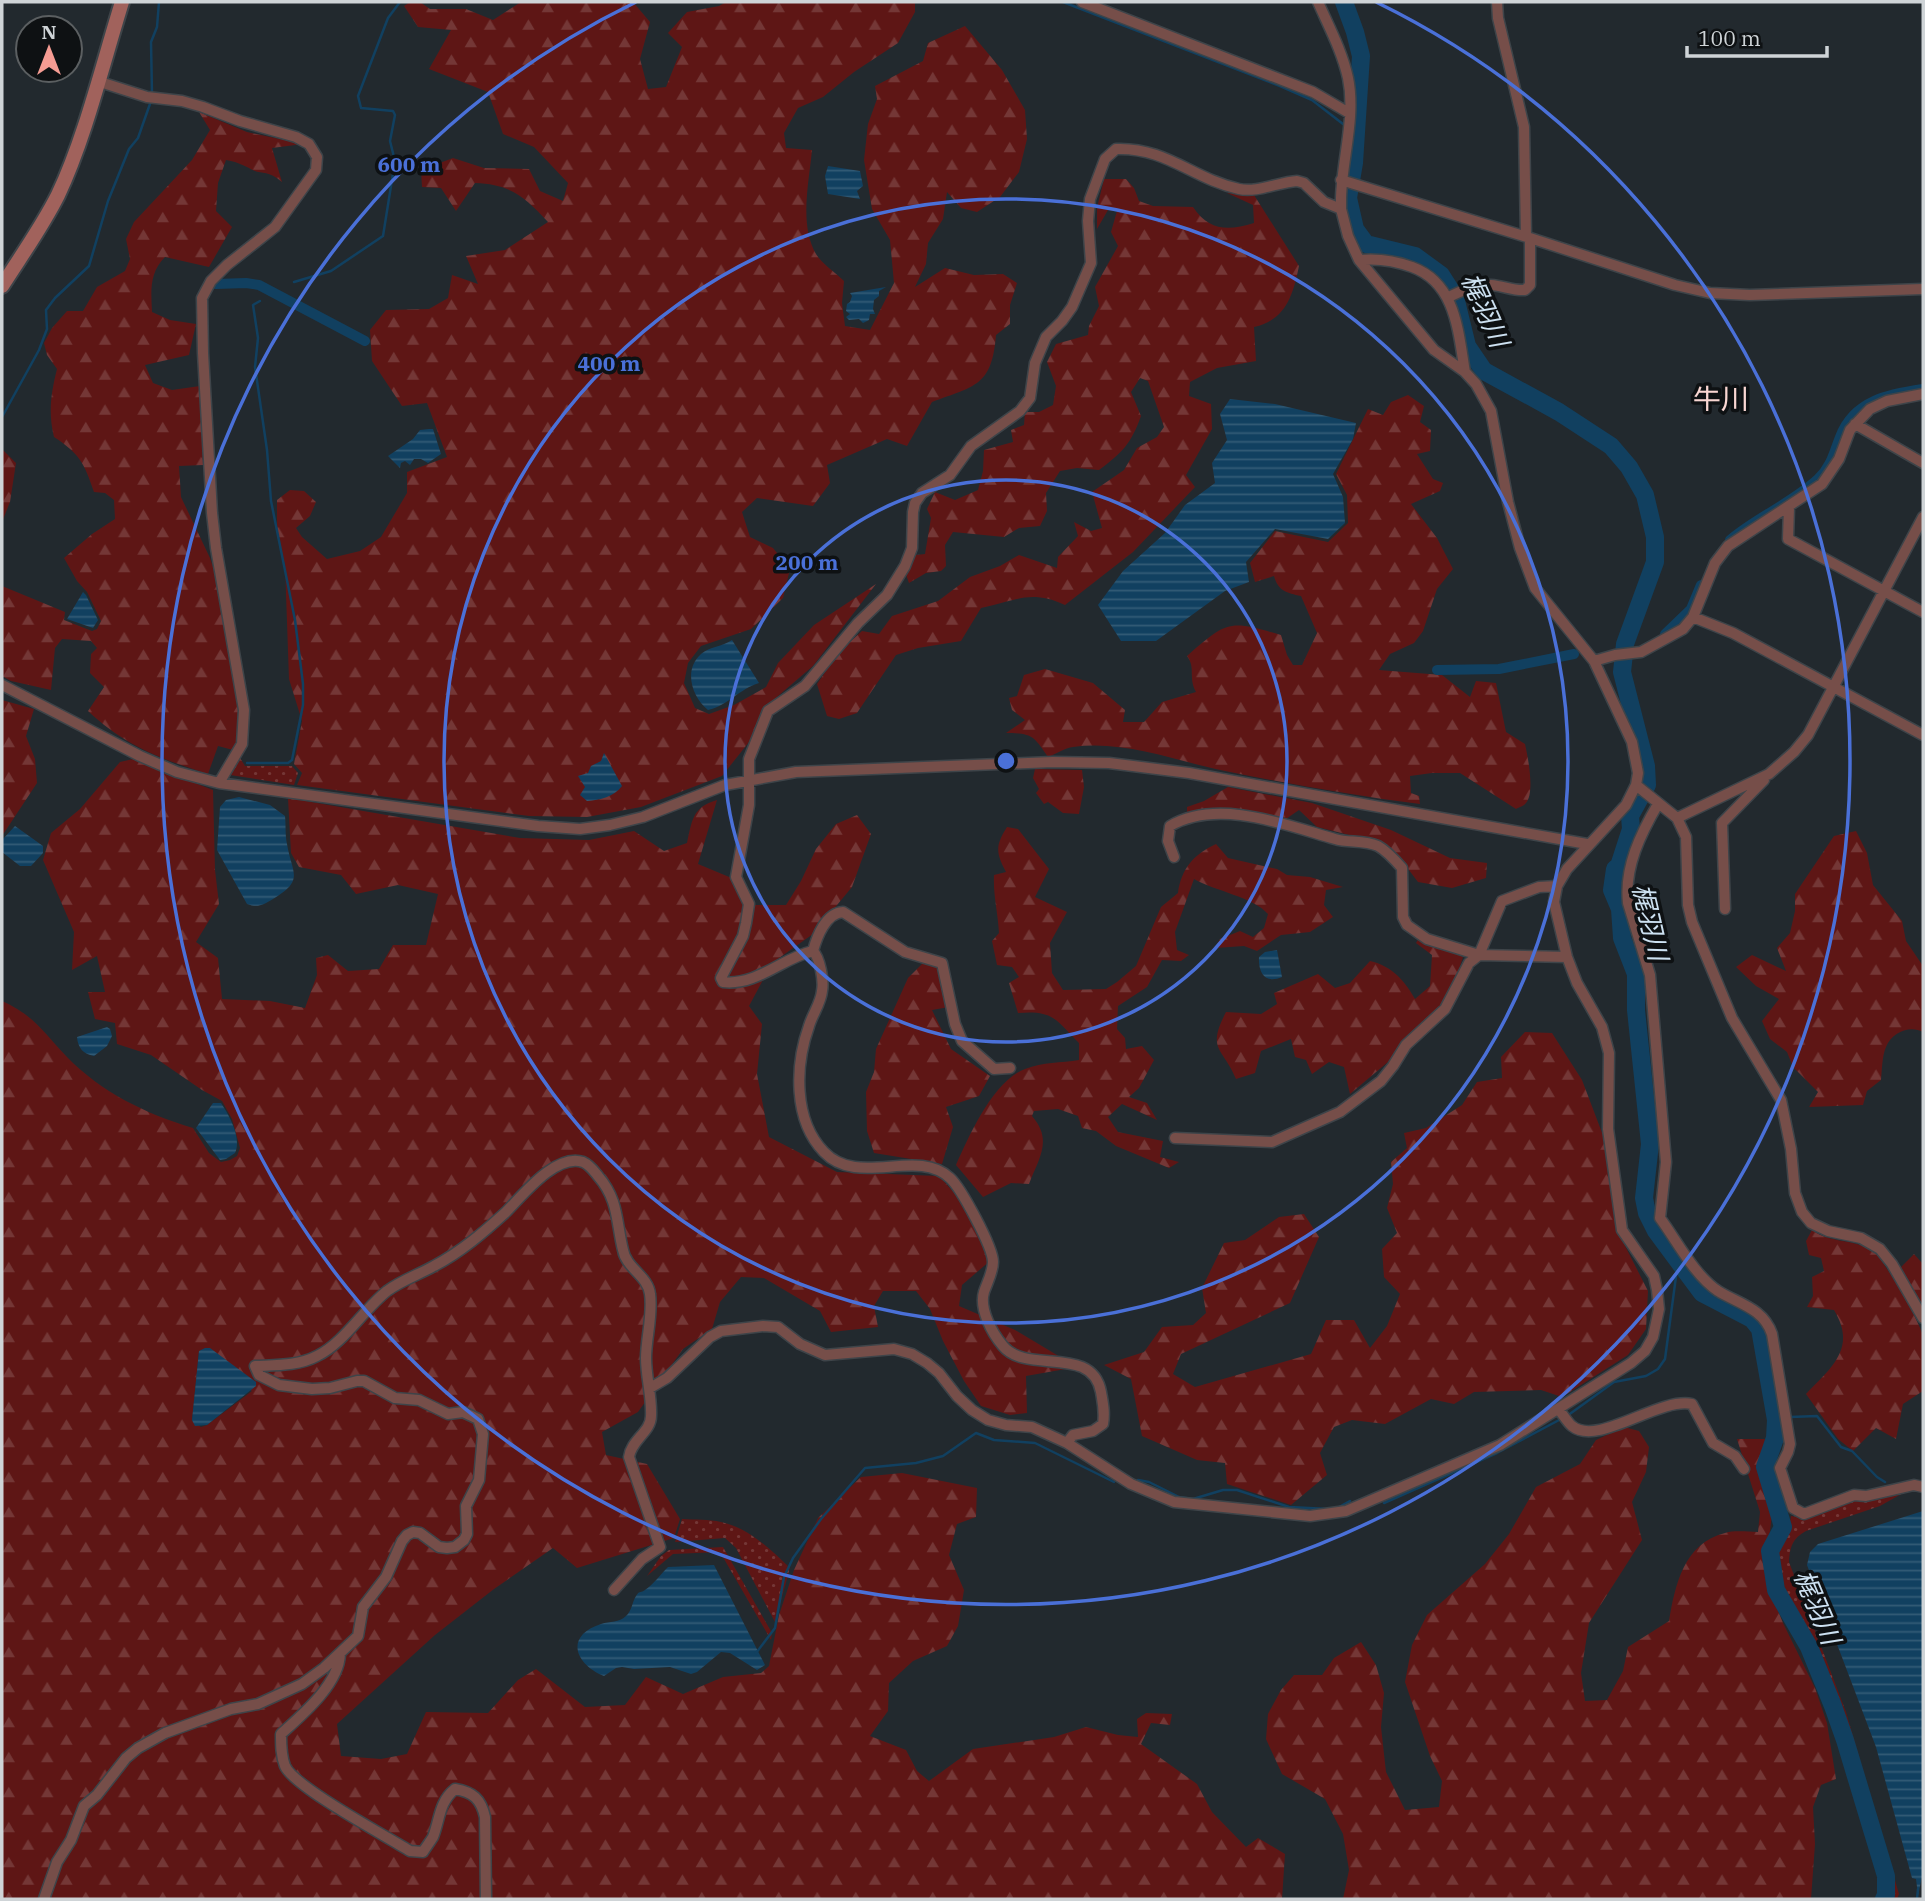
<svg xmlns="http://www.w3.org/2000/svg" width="1925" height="1901" font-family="'IBM Plex Serif','Noto Sans JP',serif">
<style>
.grass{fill:url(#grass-dots)}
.forest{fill:url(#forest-firs);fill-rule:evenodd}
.water{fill:url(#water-rules)}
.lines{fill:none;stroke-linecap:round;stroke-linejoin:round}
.stream{stroke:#114060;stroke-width:2.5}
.canal{stroke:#114060;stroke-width:10}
.river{stroke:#114060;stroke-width:18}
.street-casing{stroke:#3e4449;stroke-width:13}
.secondary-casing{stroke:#3e4449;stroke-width:18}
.street{stroke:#764e49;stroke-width:10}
.secondary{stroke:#a1625c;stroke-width:14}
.ring{fill:none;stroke:#4a70d8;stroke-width:3.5}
.labels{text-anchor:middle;stroke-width:7;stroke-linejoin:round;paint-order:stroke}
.water-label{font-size:26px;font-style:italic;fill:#cde1f1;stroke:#0e1113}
.quarter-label{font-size:28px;fill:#f9d6d2;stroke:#0e1113}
.centre{fill:#4a70d8;stroke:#0e1113;stroke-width:3.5}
.ring-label{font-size:21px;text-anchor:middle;font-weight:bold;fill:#4a70d8;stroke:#0e1113;stroke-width:7;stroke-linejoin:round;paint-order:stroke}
</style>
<defs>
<pattern id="grass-dots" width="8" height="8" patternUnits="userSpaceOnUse" patternTransform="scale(1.75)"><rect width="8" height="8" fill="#5e1615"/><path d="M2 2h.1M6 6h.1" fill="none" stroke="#743736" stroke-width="1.8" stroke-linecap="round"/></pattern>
<pattern id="forest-firs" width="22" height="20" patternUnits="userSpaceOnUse" patternTransform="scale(1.75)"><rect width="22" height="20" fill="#5e1615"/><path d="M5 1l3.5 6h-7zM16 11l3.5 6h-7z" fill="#743736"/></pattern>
<pattern id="water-rules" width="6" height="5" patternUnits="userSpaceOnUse" patternTransform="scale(1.75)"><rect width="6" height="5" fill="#114060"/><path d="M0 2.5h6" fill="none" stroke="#335b76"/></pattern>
</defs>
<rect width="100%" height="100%" fill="#22292e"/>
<path class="grass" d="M240,758L245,766H292L298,773L294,785L230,775Z
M1912,1488L1880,1506L1806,1531C1792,1539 1790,1547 1789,1562L1846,1712L1899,1894L1897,1899H1889C1895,1878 1880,1838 1873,1816C1854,1756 1836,1697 1810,1639C1800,1618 1778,1581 1775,1560C1773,1543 1789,1533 1791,1516L1804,1518L1851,1500Z
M682,1519C695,1520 709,1519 721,1522C749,1528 770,1549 790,1568L775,1622L736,1548L725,1538L675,1542Z
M723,1547L772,1633L771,1640L720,1552L673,1554L647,1576L661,1556L669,1550Z"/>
<path class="forest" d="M410,2H420L430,9H466L493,20L521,2H633L650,22L640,59L648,89L666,87L682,47L668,33L687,12L719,6L726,2H915V12L898,43L854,72L823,97L798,108L784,133L786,148L812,150C809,182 799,225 816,254C822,264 836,273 844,281L842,303L845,326L870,330L894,283L890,240L872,209L864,160L868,124L877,99L875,86L923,61L928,43L965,26L1002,70L1025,110L1027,139L1019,172L1000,197L977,212L961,208L947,192L943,219L928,243L926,264L915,287L945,268L974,275L1003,274L1017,283L1010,305V324L996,335C992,386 975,386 932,402L907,446L887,439L827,465L830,483L813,506L757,498L742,512L750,537L773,548L790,569L783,598L751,629L701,646L688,663L684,683L695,708L709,714L734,705L766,687L778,663L814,625L876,584L813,666L764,708L753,737L722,776L641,807L587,817L529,816L297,785L302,773L294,764L302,721L289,679L285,565L277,535V500L290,490L304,491L316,502L310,516L296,528L302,537L327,559L360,551L381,537L407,493V472L447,457L427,403L402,406L372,361L370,330L386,310L429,309L448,298L452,275L478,284L466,256L505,250L548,222C525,197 510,184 475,183L456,211L441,188L422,187L421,170L453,158L484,168L529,169L540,191L563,201L568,183L534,147L503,134L488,92L429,69L451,30L418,27L404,6Z
M199,112L247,132L303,144L272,148L282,182C266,168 261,176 249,168C240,164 237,162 226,160L218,183L216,211L232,227L209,267L165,257C149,273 151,291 152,312L170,320L196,324L189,355L145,365L153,383L172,390L200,386L203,465L179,466L181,497L210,558L218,582L239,702V741L233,750L218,746L208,774C161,759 125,746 88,711L104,687L90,673L91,654L97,648L91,641L62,639L55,648L51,690L11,681L2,676V586L65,612L64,620L92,631L97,629L101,621L87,592L77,581L64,558L92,534L115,519L114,500L105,493L94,492C84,463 80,454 54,437C48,413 51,393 57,369L47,355L44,343L52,328L67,311H83L97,287L125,271L130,259L126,239L134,222L192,160L210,130Z
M1104,179H1126L1134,188L1139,201L1153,206L1193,207C1209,231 1228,231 1254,223L1253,205L1227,193L1254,195L1299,266C1293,295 1286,320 1254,327L1256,361L1217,368L1190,382L1189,396L1211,404L1212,429L1186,475L1195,487L1133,552L1065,605C1030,589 1016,601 981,608L961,641L918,648L896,655L857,713L839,719L827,716L817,684L839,652L862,631L879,634L892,616L938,601L970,577L1000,566L1019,555L1057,568L1058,557L1078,536L1074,522L1091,531L1102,528L1092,492L1124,470L1137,448L1157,437L1164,427L1148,381L1140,378L1131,392L1141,416C1131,444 1122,453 1099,470L1077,468L1060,471L1046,493L1047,511L1040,526L1019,528L1004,537L953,532L945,545L946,566L941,571L926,573L909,583L905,572L916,555L925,554L931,518L927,509L935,492L955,500L978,490L983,471L984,450L1013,442L1011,430L1024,425L1025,412H1039L1053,405L1056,386L1047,362L1056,344L1088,335L1089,326L1099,306L1095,287L1118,246L1111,232L1117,211L1108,210L1097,229V208Z
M1408,395L1424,406L1420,422L1431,430L1430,451L1417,454L1433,479L1443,483L1440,491L1411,504L1437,538L1453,569L1437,589L1423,631L1414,643L1390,654L1379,670L1442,675L1470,697L1476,681L1496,683L1506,732L1525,744C1528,757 1535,793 1526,803C1524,806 1519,807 1516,809L1460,773H1432L1410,776L1411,793L1419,796L1420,804C1355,796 1290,784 1225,771C1176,761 1124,740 1073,747C1065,748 1056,754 1048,757C1034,736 1032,733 1006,733L1025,720L1012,710L1009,698L1017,696L1024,675L1045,669L1093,683L1125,710L1123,722H1144L1162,702L1196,692C1188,677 1196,668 1187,656C1228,620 1229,620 1281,635L1287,655L1293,665H1302L1317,633L1301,596C1287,593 1278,591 1274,576L1255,582L1250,563L1275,531L1328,542L1348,523L1347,495L1336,474L1368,409L1383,415L1391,402Z
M2,449L16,463L10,502L2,522Z
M2,700L34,709L26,736L35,759L37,783L2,836Z
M133,759L213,790L215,870L219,904L196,942L218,958L222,999L270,1001L305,1008L317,975L316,958L328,955L348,971L379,969L393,945H426L438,894L398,885L356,894L341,875L299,867L291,853L288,798L520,838L589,840L634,831L664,851L687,843C692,821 692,807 717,800L698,864L734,879L754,905H786L801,881L816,849L836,824L857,815L871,834L852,887L813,934L772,963L749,1006L762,1024L757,1074L769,1137L837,1172L939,1176L966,1206L991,1260L962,1285L959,1306L1015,1330L1077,1367L1026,1376L1027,1413L1010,1415L981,1406L964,1381L943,1341L930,1309L916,1291H883L874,1306L878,1327L831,1332L820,1311L764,1278L741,1277L720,1302L712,1329L683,1349L638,1412L602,1432L606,1455L647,1464L680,1519L674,1538L577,1568L553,1548L494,1589L435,1635L337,1724L341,1756L381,1759L407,1754L426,1712L488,1713L518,1680L536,1669L585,1707L625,1705L646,1677L683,1694L723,1677L761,1673L769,1666L779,1615L794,1570L818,1518L861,1477L902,1473L977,1488L976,1517L957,1524L949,1555L964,1590L958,1626L947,1646L913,1661L889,1683L888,1711L870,1736L906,1750L917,1771L929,1781L973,1749L1054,1737L1086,1727L1118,1735L1138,1737L1137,1719L1146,1713L1172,1714L1170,1725L1151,1723L1141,1744L1197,1784L1212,1812L1246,1847L1258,1838L1285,1854L1282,1899H2V1001C35,1016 43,1032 67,1057C101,1092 146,1114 193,1128L209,1153L221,1162L230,1160L237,1156L240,1148L232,1119L222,1101L202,1090L151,1055L117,1044L115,1023L95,1019L88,992H105L97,956L72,970L74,932L43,860L51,833L80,809L120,762ZM199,1351L252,1391L207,1425L201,1427L192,1421Z
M1035,769L1082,770L1084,787L1079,814L1063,813L1048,802L1044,804L1036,793L1039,789L1033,778Z
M1228,787L1312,803L1391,830L1450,858L1487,863L1486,878L1452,888L1418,882L1402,861L1382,843L1317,827L1299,810L1283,821L1187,814V807L1204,801Z
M1007,827L1018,829L1049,869L1035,897L1067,912L1050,943L1052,973L1063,990L1106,989L1117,982L1136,966L1161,907L1178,893C1181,869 1194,854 1216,844L1228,858L1277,869L1287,875L1310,877L1343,887L1326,890L1324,905L1333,917L1310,932L1281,935L1257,951L1244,946L1215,948L1220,939L1240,931L1253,937L1264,928L1268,914C1253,897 1215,891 1194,879L1175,932L1177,950L1189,955L1181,961L1162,960L1147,987L1118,1006L1117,1029L1125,1038L1126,1049L1142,1046L1154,1060L1139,1088L1129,1097L1147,1103L1157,1120L1122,1104L1108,1117L1118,1132L1163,1141L1160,1157L1179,1162L1169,1168L1116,1146L1096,1131L1082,1128L1078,1116L1058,1109L1034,1111L1032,1116C1053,1140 1039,1158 1029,1184L1011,1183L983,1197L956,1165C969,1136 993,1081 1025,1069C1043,1062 1061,1063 1079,1060V1043C1056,1020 1054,1010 1018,1013L1009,983L1019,977L1012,967L997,965L992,941L999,933C998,913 993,895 994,875L1006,872C996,853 995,846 1007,827Z
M1856,831L1867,853L1873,885L1902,921L1906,941L1923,966V1032C1910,1025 1892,1032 1886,1047C1882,1056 1882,1070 1881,1080L1867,1091L1863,1105L1809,1107L1818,1092L1793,1067L1787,1052L1770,1039L1762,1021L1779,999L1756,986L1736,967L1752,955L1786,971L1777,948L1790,933L1795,911V894L1834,836Z
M1419,938L1463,957L1453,988L1442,1006L1405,1042L1388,1062L1350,1094L1344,1067L1329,1062L1312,1074L1306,1060L1295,1057L1291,1039L1261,1051L1255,1073L1236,1079C1223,1047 1206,1051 1226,1012L1261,1014L1277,1004L1274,993L1318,974L1335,988L1350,983L1370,961C1392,966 1404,980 1415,999L1430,986L1432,955L1416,943Z
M924,962L943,969L949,1007L932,1010L951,1049L990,1076L979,1096L946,1107L953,1127L942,1164L874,1153L867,1131L866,1092L874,1072L876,1049L908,978Z
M1525,1032L1552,1033L1582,1080L1604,1138L1617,1230L1648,1291L1646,1329L1628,1355L1562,1397L1541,1390L1474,1392L1454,1404L1431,1399L1385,1424L1352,1420L1334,1427L1320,1453L1327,1475L1291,1505L1227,1484L1225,1463L1197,1460L1142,1436L1131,1379L1104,1365L1144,1352L1162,1327L1193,1325L1206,1313L1202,1288L1224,1243L1245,1240L1279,1217L1304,1214L1319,1237L1290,1303L1181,1354L1173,1374L1195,1387L1311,1354L1326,1320H1354L1370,1348L1387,1326L1400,1294L1384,1277L1382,1249L1397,1233L1387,1208L1393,1184L1391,1162L1407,1148L1404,1133L1426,1128L1462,1105L1477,1082L1502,1078L1501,1057Z
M1812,1230C1831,1244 1853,1238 1873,1251C1883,1258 1921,1324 1923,1336C1925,1353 1923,1373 1923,1391L1903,1404L1896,1439L1876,1428L1853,1451L1838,1439L1806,1394C1832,1367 1857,1348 1834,1310L1807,1307L1813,1296L1812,1277L1824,1271L1821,1258L1809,1255L1806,1241Z
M1914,1254L1923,1264V1307L1900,1268Z
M1624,1427L1639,1431L1649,1447L1646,1472L1632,1502L1642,1540L1589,1623L1581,1673L1585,1701L1607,1700L1623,1671L1628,1647L1669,1621C1675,1585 1684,1543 1725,1533C1735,1530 1748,1532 1758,1532L1760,1512L1737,1439H1765L1761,1466L1772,1514L1766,1565L1769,1589L1783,1623L1815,1688L1827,1723L1836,1779L1821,1785L1813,1807L1815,1844L1811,1899H1343L1349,1870L1343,1834L1325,1799L1282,1774L1266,1739L1268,1714L1281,1690L1294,1675H1322L1334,1658L1361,1642L1376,1665L1384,1693L1381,1727L1386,1772L1405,1810L1439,1807L1442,1781L1430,1756L1405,1682L1412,1645L1427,1615L1485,1564L1509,1534L1536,1487L1580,1464L1596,1440Z"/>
<path class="water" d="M828,166L860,171L863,186L857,191L860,199L828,194L825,176Z
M886,287L879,291V296L874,300L873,309L875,314H870L869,320L863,323L859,319L849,320L846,317L850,314L846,311L847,304L850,302L852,296L850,293Z
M1230,399L1275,404L1356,423L1353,439L1333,474L1343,497L1345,523L1328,539L1275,529L1246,562L1249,582L1225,591L1156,641H1121L1098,605L1123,571L1165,533L1185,505L1215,483L1212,463L1227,440L1220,414Z
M429,429H433L441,454L428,463L421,459H414L410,465L405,461L401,463L400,468L388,456L413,439L420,430Z
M83,592L86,595L98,620L93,628L67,619Z
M732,640L759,683C739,689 729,705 708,710C692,697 683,670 701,654C710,646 722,647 732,640Z
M604,753L622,786C614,797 600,800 587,801L580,795L585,787L578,776L588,773L591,766L601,761Z
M239,797L270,805L285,816C286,825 285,835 287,844C292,874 305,880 273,899C263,905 258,908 247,904L217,850L220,807L226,800Z
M15,826L43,846V853L31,866H20L2,852V840Z
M1277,950L1282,977C1266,984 1258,974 1259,957L1265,952Z
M107,1027L110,1029L112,1036L107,1046L94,1056C83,1054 78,1048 77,1037Z
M213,1103H221C229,1115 242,1138 235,1153L226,1159L220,1160L196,1128Z
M205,1348H210L256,1382V1386L207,1425L195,1426L192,1420L199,1351Z
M1923,1511V1873L1918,1895L1916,1879L1912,1878L1876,1747L1807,1565L1810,1552L1818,1544Z
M714,1565L765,1665L757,1670L730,1653L721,1652L697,1672L691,1674L670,1667L634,1669L622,1667L616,1668L604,1676C575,1664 564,1636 601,1624C610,1621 619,1623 626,1616C632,1611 632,1602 636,1596C640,1590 639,1594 645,1590C653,1585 661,1574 668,1567Z"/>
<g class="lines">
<path class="stream" d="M1063,2L1280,86L1312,100L1343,124
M152,94L151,42L157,27L159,2
M294,282L331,271L383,236L395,161L390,141L395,115L393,111L361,108L358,96L388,18L400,2
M2,417L39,350L47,329L46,310L55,298L89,266L108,201L129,149L138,138L151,101
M247,763H288L292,760L303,705V684L295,620L271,501L267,450L255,367L258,338L253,305L260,301
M1567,1416L1614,1382L1646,1376L1658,1369L1665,1359L1677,1269L1682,1266
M1790,1417L1817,1416L1841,1447L1852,1451L1877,1477L1885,1482
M1138,1480L1149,1482L1179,1497L1193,1499L1223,1490H1237L1289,1507L1329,1509
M1384,1503L1497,1453L1561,1419
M1339,1507L1350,1501
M756,1653L775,1628L784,1577L793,1558L821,1519L865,1468L916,1463L943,1456L976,1433L994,1440L1035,1443L1114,1482
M1917,1899L1918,1889"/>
<path class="canal" d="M216,284L246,283L259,285L365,341
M1730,540C1757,517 1792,503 1818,479C1831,467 1834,452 1840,437C1854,400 1889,394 1923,389
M1665,634L1691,609L1701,585
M1437,670L1499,669L1574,654"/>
<path class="river" d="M1344,2L1355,32L1361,56L1354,163L1348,198L1355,229L1366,244L1415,256L1441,275L1455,297L1467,346L1484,371L1559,412L1611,446L1629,467L1645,495L1655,537V562L1625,644L1622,672L1646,766L1647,785L1630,816L1631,829L1619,866L1615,869L1612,890L1620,909L1622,938L1636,974V1010L1650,1144L1644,1198L1647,1213L1656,1231L1702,1293L1752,1319L1760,1329L1776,1420L1775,1438L1765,1467L1783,1527L1770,1551L1776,1590L1809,1647L1833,1706L1845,1740L1886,1876V1895L1884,1899"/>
<g class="street-casing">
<path id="street" d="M1082,2L1313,92L1349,113
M1497,2L1498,18L1524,127L1526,237
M97,81L147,97L182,101L203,107L240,121L296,137L309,144L317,157L316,170L275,227L227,265L211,281L202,298L203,353L212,513L216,548L244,710L242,744L219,783
M1341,180L1530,238L1675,285L1710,293L1750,295L1923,289
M1359,260C1378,258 1393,260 1412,267C1456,283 1458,331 1465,372
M1447,298C1460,291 1477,284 1491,285C1504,286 1513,291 1525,290L1530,285V238
M1855,424L1923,463
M1789,507L1788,539L1923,612
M1693,617L1733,633L1923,735
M1594,661L1615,655L1641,652L1683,629L1693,617L1715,563L1728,546L1822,484L1839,459L1850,430L1870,409L1887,401L1923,394
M2,685L140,756L177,772L219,783L538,826L580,829L610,825L643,817L725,785L796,772L1053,762L1109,763L1189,773L1587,844
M1636,785L1677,818L1686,837L1688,905L1692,922L1732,1018L1781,1100L1791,1149L1795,1193L1802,1212L1811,1223L1828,1231L1861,1238L1880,1249L1892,1264L1923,1318
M1658,804C1641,833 1624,867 1628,903L1650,975L1666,1162L1660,1218C1677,1241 1694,1275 1718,1291C1739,1304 1763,1308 1772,1334L1790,1444L1788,1452L1780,1468L1793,1508L1804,1514L1854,1495L1866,1496L1914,1485L1923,1487
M1677,818L1769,774L1794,752L1808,735L1923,517
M1174,857L1168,841L1170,826C1218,798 1286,825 1335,839C1348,843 1364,840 1378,846C1387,851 1395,860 1402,868L1403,917L1407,925L1427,939L1479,955L1567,957
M1725,909L1722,823L1764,780
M813,951C817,936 826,913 843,912L905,952L942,963L955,1024L962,1041L994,1069L1010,1068
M1175,1138L1272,1142L1340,1112L1381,1081L1393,1066L1406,1045L1445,1009L1469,963L1479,955L1502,901L1539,887L1557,886
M650,1388L667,1378L710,1337L721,1331L763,1326L778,1327L800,1344L825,1355L894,1349L912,1354L927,1363L939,1373L957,1396L972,1410L988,1420L1006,1425L1032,1427L1067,1443L1131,1484L1174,1502L1310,1516L1346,1511L1500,1445L1631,1363L1645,1351L1653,1337L1659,1309L1657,1290L1654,1276L1622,1230L1608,1129L1609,1053L1602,1027L1577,983L1567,957L1554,902L1557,886L1567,869L1626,805L1636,785L1638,773L1632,742L1594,661L1535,588L1520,548L1508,502L1491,411L1476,384L1465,372L1434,350L1359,260L1348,236L1341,209V198C1342,159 1356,117 1348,78C1342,51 1329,27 1318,2
M1558,1409C1563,1414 1567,1422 1572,1426C1598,1447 1658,1397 1692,1404L1713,1443L1735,1456L1744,1469
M1067,1443L1073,1435L1093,1431L1103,1424C1105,1412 1103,1404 1101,1392C1092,1344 1027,1375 1003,1346C992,1333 979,1309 984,1292C987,1283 993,1272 993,1262C993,1247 961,1188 950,1178C917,1147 858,1188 824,1152C793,1120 795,1065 809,1026C812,1015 821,1003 822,991C824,981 820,958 813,951C782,958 757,986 723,982L721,978L743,936L746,923L749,904L736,877L749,805V759L768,711L805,686L858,623L887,595L905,566L912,548L913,512L915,503L922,493L950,475L971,446L1020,411L1030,398L1035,363L1046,337L1062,321L1072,307L1091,263L1088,221L1090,199L1105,159L1116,149C1166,147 1193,179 1239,189C1257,193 1279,182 1297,181L1304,183L1324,202L1341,209
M340,1654C339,1684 302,1715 281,1734C281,1745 281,1756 285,1766C294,1787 386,1836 410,1851L423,1852C426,1847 430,1842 433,1837C440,1819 439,1802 455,1789C473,1792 481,1799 485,1817L486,1899
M44,1899L57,1862L71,1840L84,1806L97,1795L126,1758L138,1748L165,1733L231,1709L258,1704L302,1684L324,1668L358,1636L363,1607L386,1577L402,1541L407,1535L413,1532L420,1533L439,1547L447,1548L455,1547L464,1540L467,1534L466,1506L479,1480L483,1434L478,1419L463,1412L448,1414L419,1400L395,1398L364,1381H357L330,1388L312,1389L279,1385L259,1375L255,1366C276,1365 298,1366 317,1356C344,1343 363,1310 387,1291C402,1280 418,1275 434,1266C461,1252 484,1232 506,1212C523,1195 556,1153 583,1162C590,1165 594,1171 598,1176C619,1200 616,1222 623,1250C626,1268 648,1276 650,1294C653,1315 646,1338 646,1358C646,1377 652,1397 651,1416C651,1432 631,1440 629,1457L660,1547L642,1559L614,1590"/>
</g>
<g class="secondary-casing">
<path id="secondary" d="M2,286C21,256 42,227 58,195C85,138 103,63 122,2"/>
</g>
<use href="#street" class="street"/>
<use href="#secondary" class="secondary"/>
</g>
<g class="ring">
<circle cx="1006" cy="761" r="281"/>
<circle cx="1006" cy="761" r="562"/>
<path d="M1376 2A844 844 0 1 1 636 2"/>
</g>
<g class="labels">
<g class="water-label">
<text transform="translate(1485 310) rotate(66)" y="9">梶羽川</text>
<text transform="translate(1650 922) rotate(77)" y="9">梶羽川</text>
<text transform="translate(1817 1607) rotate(67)" y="9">梶羽川</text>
</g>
<g class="quarter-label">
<text x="1721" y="409">牛川</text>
</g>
</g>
<circle cx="1006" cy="761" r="10" class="centre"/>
<g class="ring-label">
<text x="409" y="172">600 m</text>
<text x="609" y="371">400 m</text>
<text x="807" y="570">200 m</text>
</g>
<rect width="1925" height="1901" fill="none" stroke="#cfd4d7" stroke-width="7"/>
<g transform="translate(49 49)"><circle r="33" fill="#0e1113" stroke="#5b5f61" stroke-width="2"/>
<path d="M0-5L12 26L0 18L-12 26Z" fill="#f59c93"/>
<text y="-10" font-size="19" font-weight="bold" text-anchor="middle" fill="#cfd4d7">N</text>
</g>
<path d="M1687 46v10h140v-10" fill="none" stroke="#cfd4d7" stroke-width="3.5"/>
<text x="1698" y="46" font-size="21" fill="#cfd4d7" stroke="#0e1113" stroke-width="5" paint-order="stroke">100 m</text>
</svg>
